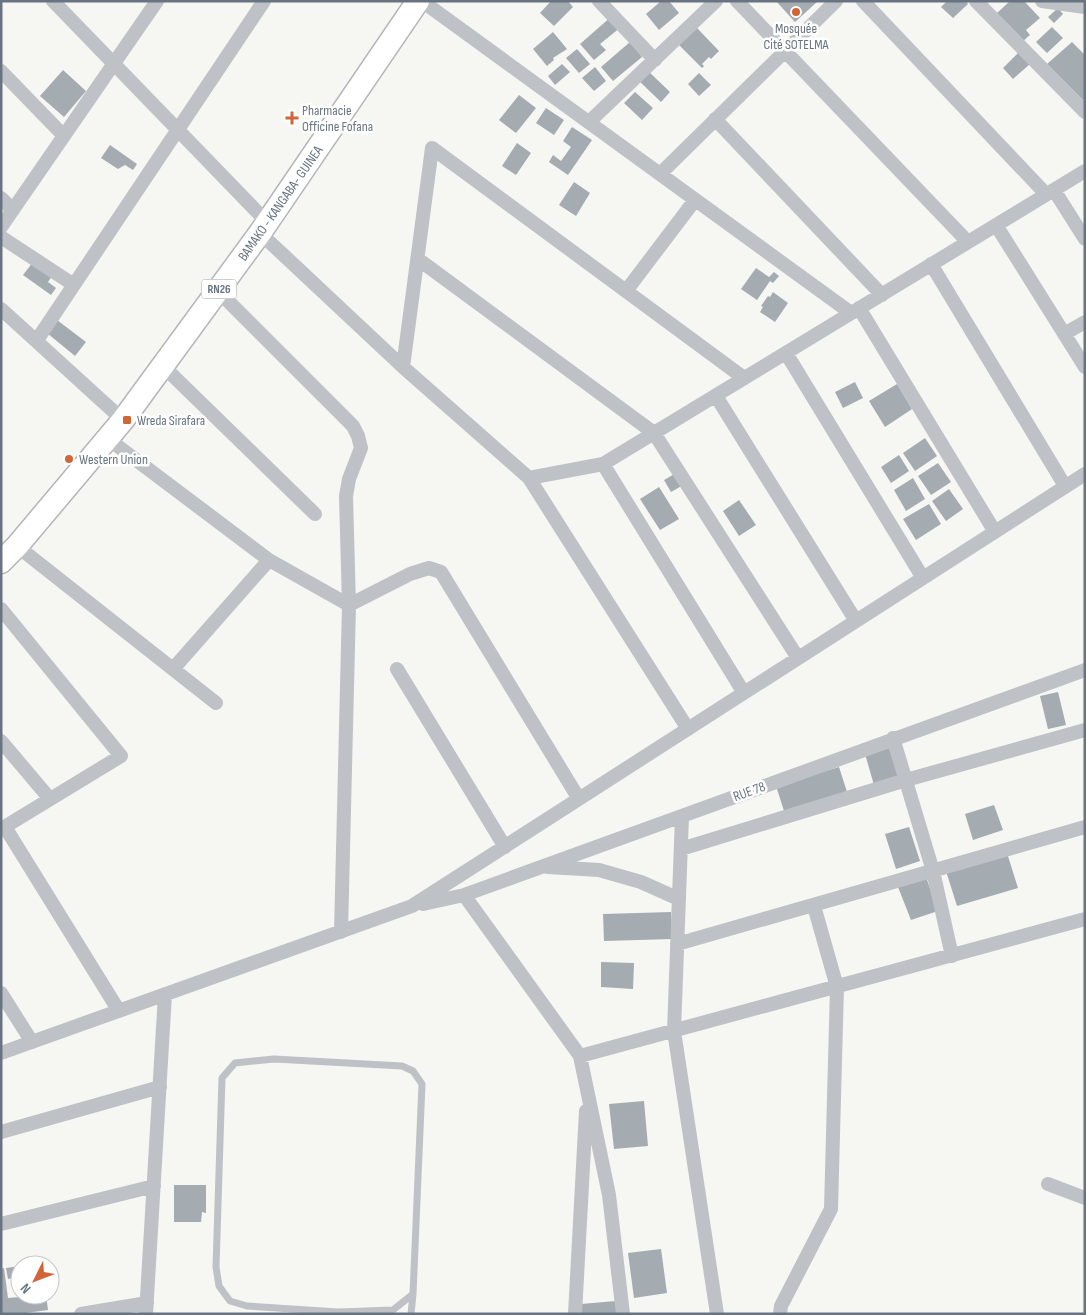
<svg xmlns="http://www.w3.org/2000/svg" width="1086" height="1315" font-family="'Sofia Sans Condensed',sans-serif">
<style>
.building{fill:#a4abb1}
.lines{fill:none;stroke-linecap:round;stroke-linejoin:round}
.primary-casing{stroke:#b2b5b9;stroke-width:25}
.lane{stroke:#bec1c5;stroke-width:7}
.street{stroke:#bec1c5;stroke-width:14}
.primary{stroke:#fff;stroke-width:22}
.poi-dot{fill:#d16538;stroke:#fff;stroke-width:2}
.labels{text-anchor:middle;stroke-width:5;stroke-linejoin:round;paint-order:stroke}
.shield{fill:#fff;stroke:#959ea7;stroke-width:1}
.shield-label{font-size:12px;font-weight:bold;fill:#687481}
.poi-label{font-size:14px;fill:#687481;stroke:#fff;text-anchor:start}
.street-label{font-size:14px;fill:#687481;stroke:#fff}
</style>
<rect width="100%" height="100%" fill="#f6f6f3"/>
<path class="building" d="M551,1H568L573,7L554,26L540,13Z
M661,1H669L679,13L659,30L646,14Z
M776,1H818L795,22Z
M947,1H966L968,4L953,18L941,7Z
M1010,1H1024L1040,18L1026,30L1030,35L1022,42L1009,25L1008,26L996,14Z
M1058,8L1063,14L1054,23L1048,17Z
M612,16L621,27L600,44L606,50L594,60L580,44Z
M1052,27L1063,38L1047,53L1036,42Z
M697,28L719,51L711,59L709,57L702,64L704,66L702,68L679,45Z
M553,32L567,49L553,58L554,60L547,66L533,49Z
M630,42L642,57L613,81L601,67Z
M1072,42L1085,55V102L1047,64Z
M577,49L590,64L579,73L566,58Z
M1019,52L1030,64L1013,79L1003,68Z
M562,64L570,72L555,85L548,76Z
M595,67L606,81L594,91L582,78Z
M646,69L670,92L661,102L637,79Z
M63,70L86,91L64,117L40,96Z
M699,73L711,85L699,96L688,84Z
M635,92L653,108L642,120L624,103Z
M519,95L536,108L516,133L499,120Z
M546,108L564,120L554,135L536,123Z
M572,127L592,140L568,175L549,162L553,155L561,161L571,147L563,141Z
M517,143L531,153L516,175L502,166Z
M110,145L137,164L133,170L125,165L118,169L101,158Z
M574,182L590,193L576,216L559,205Z
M33,262L52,276L48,282L56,288L51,295L23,275Z
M756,268L769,277L774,272L779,276L773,283L770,281L757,300L741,289Z
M773,292L788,303L775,322L760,312L763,307L761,306L768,296L770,297Z
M57,320L86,342L75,356L47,333Z
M855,382L863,398L843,408L835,392Z
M897,384L912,409L885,427L869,401Z
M925,438L937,456L915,471L903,453Z
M899,455L909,471L891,483L881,467Z
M938,463L951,482L931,495L918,476Z
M678,472L685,484L671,492L664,480Z
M913,478L925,499L906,511L894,490Z
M659,487L679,519L660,530L640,499Z
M949,489L963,509L946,521L932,501Z
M739,500L756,525L739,536L723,511Z
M929,504L941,524L916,540L903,519Z
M1058,692L1066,725L1048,729L1040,696Z
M892,747L901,778L874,785L865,754Z
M839,767L848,795L785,814L776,786Z
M994,805L1003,830L973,840L965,814Z
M909,827L920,861L896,869L885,834Z
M1007,853L1018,888L957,906L946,871Z
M926,877L938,911L911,920L898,887Z
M671,912L672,939L604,941L603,914Z
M601,962L634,963L633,989L601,987Z
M644,1101L648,1146L614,1149L609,1104Z
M174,1185H206V1213L202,1212L201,1222H174Z
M661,1249L667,1293L634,1298L628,1253Z
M20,1266V1277L8,1279L6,1268Z
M4,1268L8,1298L46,1295L48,1310L18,1314H1V1269Z
M616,1301L617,1314H582L581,1304Z"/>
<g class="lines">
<g class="primary-casing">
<path id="primary" d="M1,562L17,546L123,420L260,233L418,1"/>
</g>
<path class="lane" d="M411,1314L413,1294L422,1084L413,1071L402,1066L274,1059L235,1063L222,1078L216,1267L219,1286L230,1301L247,1306L338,1312L393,1310L413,1294"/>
<path class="street" d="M53,1L268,223
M422,1L851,313
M599,1L655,60
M737,1L968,242
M863,1L1046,194
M976,1L1085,112
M1042,1L1085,7
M1,71L64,136
M715,119L882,295
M589,122L716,1
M660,174L836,1
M1054,190L1085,239
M1,198L13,210
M996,225L1085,367
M1,227L157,1
M260,233L403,367L529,478L688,729
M1,237L74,285
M418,259L654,433L798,658
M931,264L1065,486
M218,291L353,426L358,436L361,448L349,479L346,496L349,605L341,932
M626,291L695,200
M859,308L995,532
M1,309L123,420
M1064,334L1085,322
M37,340L264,1
M786,353L923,578
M163,366L315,514
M403,367L432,148L744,378
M716,396L856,621
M107,438L269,560L349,605L410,574L429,568L441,572L579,799
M603,464L744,693
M529,478L603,464L1085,171
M17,546L216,703
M1,609L121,756L1,829
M173,669L269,560
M397,669L505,847
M893,738L933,871L952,956
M1,741L50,799
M682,816L674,1031L717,1314
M5,827L119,1011
M681,849L906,780L1085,730
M548,867L599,870L641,882L679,899
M464,895L580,1056L609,1195L623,1314
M423,904L464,895L1085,670
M677,944L1085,827
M1,993L32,1042
M1,1053L412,906L1085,474
M580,1056L1085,919
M1,1132L160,1087
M1048,1184L1085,1198
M1,1224L154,1186
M81,1314L147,1303
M146,1314L165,994
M575,1314L586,1111
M780,1314L781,1306L831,1209L837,987L814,906"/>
<use href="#primary" class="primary"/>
</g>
<g class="poi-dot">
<circle cx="796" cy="12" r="5"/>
<path d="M289.5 110.5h5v5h5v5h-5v5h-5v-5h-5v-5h5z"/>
<rect x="122" y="415" width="10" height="10" rx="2.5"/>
<circle cx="69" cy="459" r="5"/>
</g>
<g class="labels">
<rect class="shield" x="201.5" y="279.5" width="35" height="19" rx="4"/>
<g class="shield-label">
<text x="219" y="293">RN26</text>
</g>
<g class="poi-label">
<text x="796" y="33" text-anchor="middle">Mosquée<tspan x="796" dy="16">Cité SOTELMA</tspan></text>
<text x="302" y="115">Pharmacie<tspan x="302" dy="16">Officine Fofana</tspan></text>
<text x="137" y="425">Wreda Sirafara</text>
<text x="79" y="464">Western Union</text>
</g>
<g class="street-label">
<text transform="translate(280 203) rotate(-55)" y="5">BAMAKO - KANGABA- GUINEA</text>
<text transform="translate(749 791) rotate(-20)" y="5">RUE 78</text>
</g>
</g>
<rect width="1086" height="1315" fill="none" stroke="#687481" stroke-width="5"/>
<g transform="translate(35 1280) rotate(228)"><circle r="24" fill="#ffffff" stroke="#c3c7cd"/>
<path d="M0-4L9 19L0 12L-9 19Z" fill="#d16538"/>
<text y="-8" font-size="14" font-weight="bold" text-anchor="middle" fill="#687481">N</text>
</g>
</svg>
